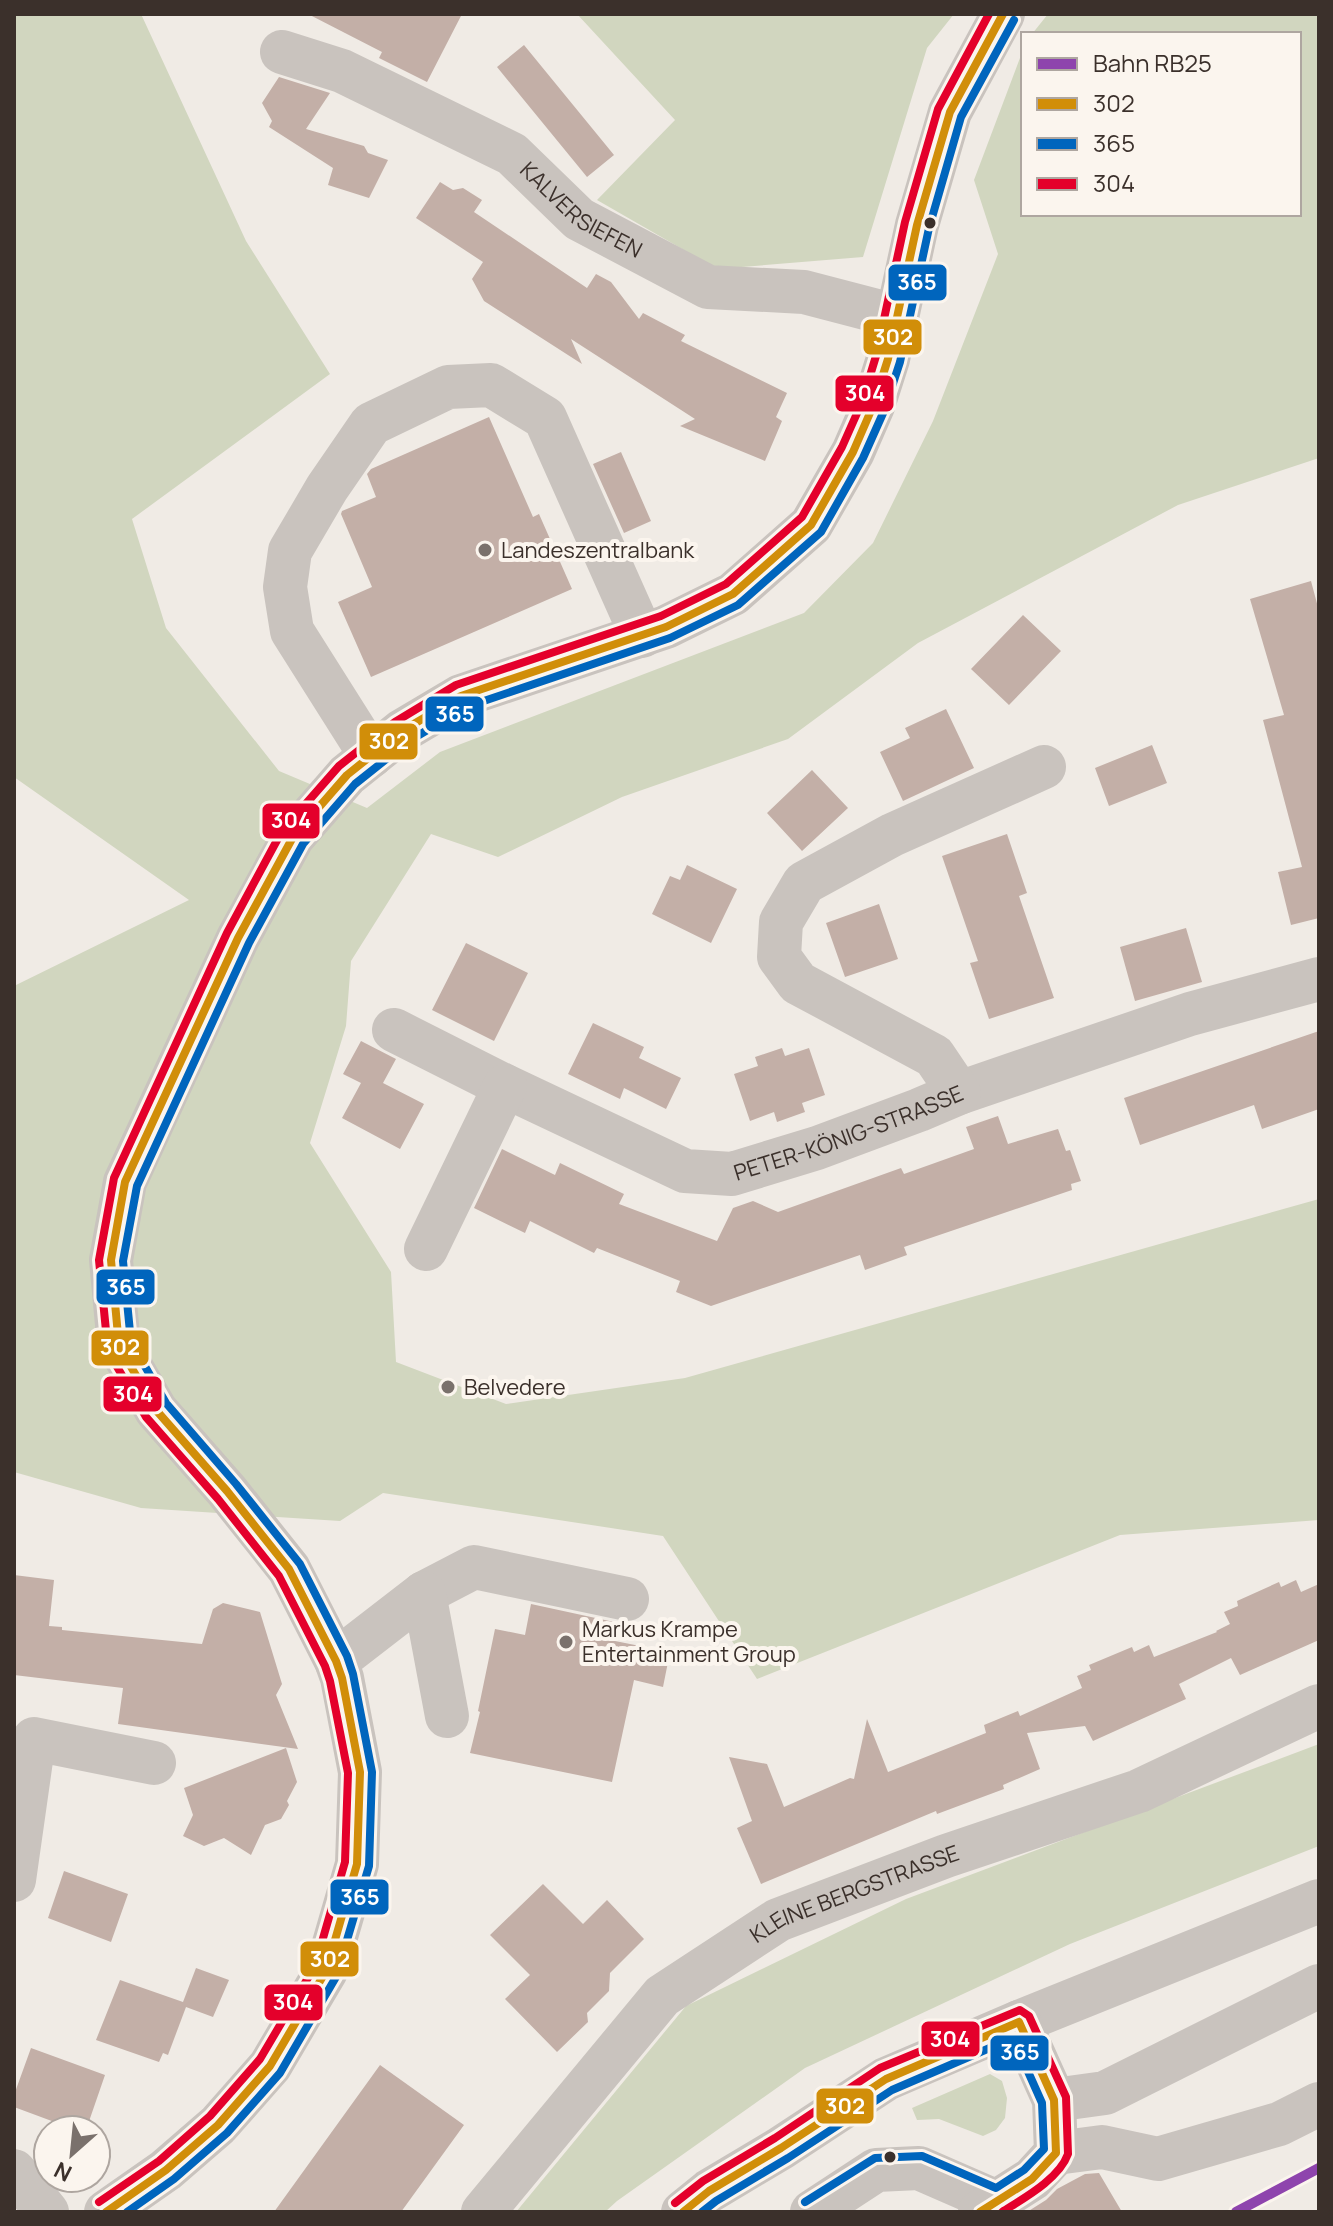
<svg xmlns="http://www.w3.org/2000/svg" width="1333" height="2226" font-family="Manrope,sans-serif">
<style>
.green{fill:#d1d6bf}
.building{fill:#c3afa7}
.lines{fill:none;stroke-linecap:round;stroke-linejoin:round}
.minor{stroke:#c9c3be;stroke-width:44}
.bus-1-casing{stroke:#fbf5ee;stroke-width:14}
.bus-2-casing{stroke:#fbf5ee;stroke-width:14}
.bus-3-casing{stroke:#fbf5ee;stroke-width:14}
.bus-1{stroke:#d18e09;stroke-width:8}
.bus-2{stroke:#0065bd;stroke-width:8}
.bus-3{stroke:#e4002b;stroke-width:8}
.rail-1-casing{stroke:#fbf5ee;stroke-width:16}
.rail-1{stroke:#8e44ad;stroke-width:10}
.bus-dot{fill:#3b302b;stroke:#fbf5ee;stroke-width:3}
.poi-dot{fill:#7a716c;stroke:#fbf5ee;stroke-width:3}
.labels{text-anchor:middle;stroke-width:8;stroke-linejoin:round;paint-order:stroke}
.street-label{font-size:22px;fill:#3b302b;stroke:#fbf5ee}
.poi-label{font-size:22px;fill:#3b302b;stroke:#fbf5ee;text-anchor:start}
.line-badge{stroke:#fbf5ee;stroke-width:3}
.badge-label{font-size:22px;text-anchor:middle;font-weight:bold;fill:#fff}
</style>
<rect width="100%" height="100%" fill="#f0ebe5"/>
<path class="green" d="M14,14H141L246,241L330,374L132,519L166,628L279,771L367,808L440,752L804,613L873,543L933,421L998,254L974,180L1023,50V214H1299V34H1032L1048,14H1319V458L1178,505L918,643L788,739L622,797L498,857L431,834L351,961L346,1026L310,1143L391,1272L396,1362L506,1404L685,1378L1319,1199V1520L1120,1535L757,1679L663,1536L383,1493L340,1521L141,1508L14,1472V986L189,900L14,777Z
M577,14H954L927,48L863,257L717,269L597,200L675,120Z
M1319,1744V1846L1070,1944L805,2068L617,2201L605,2212H516L686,2006L906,1899Z
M990,2074L1002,2081L1007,2098L1005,2118L996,2130L983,2136L939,2119L917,2120L912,2108Z"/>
<path class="building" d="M308,14H462L427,82L379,58L382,52Z
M524,45L614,155L587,177L497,67Z
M279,77L330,93L306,129L364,146L368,153L388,160L369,198L328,185L333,168L269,127L272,121L262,103Z
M440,182L453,190L463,188L482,200L474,212L587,288L596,274L611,282L639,319L643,313L685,335L681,341L787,393L776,417L782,421L765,461L680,426L695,419L571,339L582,364L484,301L472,279L483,262L416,218Z
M489,417L533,517L539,514L572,589L371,677L338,602L372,587L341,514L342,511L376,497L367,474L371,469Z
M621,452L651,521L624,533L593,464Z
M1311,581L1319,611V918L1291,925L1278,872L1302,867L1263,720L1284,715L1250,599Z
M1023,615L1061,651L1009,705L971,669Z
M946,709L974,768L903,801L880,752L910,738L905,728Z
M1152,745L1167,783L1109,806L1095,768Z
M812,770L848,808L802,851L767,813Z
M1007,834L1027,893L1019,896L1054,998L989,1019L970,963L978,961L942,856Z
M687,865L737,889L711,943L652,914L670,876L680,880Z
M879,904L898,959L845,977L826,923Z
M1186,928L1202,982L1135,1001L1120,947Z
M466,943L528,973L494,1041L432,1010Z
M593,1023L644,1047L639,1058L681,1078L666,1109L624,1088L620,1099L568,1074Z
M1319,1031V1109L1262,1129L1254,1105L1140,1145L1124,1098Z
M361,1041L396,1059L383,1083L424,1104L400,1149L342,1118L361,1083L343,1074Z
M782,1048L785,1056L809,1048L825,1095L802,1103L805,1112L777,1122L774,1112L750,1121L734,1074L758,1066L755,1057Z
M998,1116L1008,1144L1058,1129L1066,1151L1070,1150L1081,1181L1071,1184L1072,1190L904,1247L907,1255L865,1270L860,1255L711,1306L676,1292L680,1281L597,1248L594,1253L530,1221L525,1233L474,1208L502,1149L555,1175L560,1163L624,1194L619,1204L717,1241L733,1208L753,1201L778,1212L901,1168L904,1174L974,1149L966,1127Z
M14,1575L54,1580L49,1626L62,1627V1630L202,1644L213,1609L223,1603L260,1612L282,1684L276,1695L298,1749L118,1724L123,1688L14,1675Z
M1296,1580L1301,1592L1319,1584V1640L1240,1675L1231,1658L1179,1684L1186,1699L1093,1741L1085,1726L1027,1733L1040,1769L1003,1785L1004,1789L937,1814L936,1811L761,1884L737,1828L752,1821L729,1757L767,1764L784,1807L850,1778L854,1779L867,1719L888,1772L986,1733L984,1725L1018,1711L1020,1716L1082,1688L1077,1676L1091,1670L1089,1665L1132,1647L1134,1652L1149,1645L1154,1657L1217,1632L1216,1631L1230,1624L1224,1612L1238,1606L1237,1601L1279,1582L1281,1587Z
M531,1604L614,1622L610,1640L670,1652L663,1687L634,1680L612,1782L470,1753L480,1712L478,1711L495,1629L525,1635Z
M286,1748L297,1782L287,1801L289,1805L281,1819L265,1825L251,1855L224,1838L204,1846L183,1836L193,1815L184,1788Z
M64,1871L128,1894L111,1942L48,1918Z
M543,1884L583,1924L607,1900L644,1939L610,1973L609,1991L587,2013L588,2022L557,2052L505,1999L530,1975L490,1935Z
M196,1968L229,1980L213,2017L186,2007L168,2055L163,2053L159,2062L96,2040L120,1980L183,2002Z
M31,2048L105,2075L86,2130H76L14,2107V2095Z
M380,2065L464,2125L401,2212H274Z
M1099,2173L1122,2212H1027L1046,2200L1057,2189L1085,2174Z"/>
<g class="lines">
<g class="minor">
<path id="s1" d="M282,52L342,71L512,154L579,219L708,287L804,292L896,316"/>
<path d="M371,756L292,631L285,587L290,551L327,488L371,424L448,387L491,385L545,418L642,636"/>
<path id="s2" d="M394,1030L505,1086L685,1171L732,1174L817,1148L919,1110L959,1093L1190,1014L1319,979"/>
<path d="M959,1093L934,1056L798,983L779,957L781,922L804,883L892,835L1044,767"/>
<path d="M426,1249L505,1086"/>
<path d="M424,1593L474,1567L627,1599"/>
<path d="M336,1661L424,1593L447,1716"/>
<path d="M14,1880L34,1739L154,1763"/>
<path d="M1054,2100L1105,2093L1319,1986"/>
<path d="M1056,2153L1102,2147L1158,2159L1279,2124L1319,2104"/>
<path d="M14,2171L47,2212"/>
<path d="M106,2212L166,2170L218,2125L270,2066L326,1971L357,1864L360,1772L342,1678L336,1661L289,1569L227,1491L156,1410L119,1346L111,1260L125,1182L238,938L293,837L347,775L402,731L461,696L666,627L733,594L811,525L853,452L873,406L888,359L917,225L950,112L1003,14"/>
<path id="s3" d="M483,2212L662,1996L778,1920L946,1856L1139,1791L1319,1706"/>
<path d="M683,2212L709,2191L781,2148L886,2079L1019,2022L1319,1901"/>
<path d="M812,2212L876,2170L919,2168L997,2202"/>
<path d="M980,2212L1032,2179L1056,2153L1054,2100L1019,2022"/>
</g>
<g class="bus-1-casing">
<path id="bus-1" d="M106,2212L166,2170L218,2125L270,2066L326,1971L357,1864L360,1772L342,1678L336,1661L289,1569L227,1491L156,1410L119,1346L111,1260L125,1182L238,938L293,837L347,775L402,731L461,696L666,627L733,594L811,525L853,452L873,406L888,359L917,225L950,112L1003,14
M683,2212L709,2191L781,2148L886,2079L1019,2022
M980,2212L1032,2179L1056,2153L1054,2100L1019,2022"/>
</g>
<g class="bus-2-casing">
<path id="bus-2" d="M127,2212L174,2179L227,2133L280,2073L336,1977L369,1866L372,1772L353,1674L347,1656L300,1564L236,1484L166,1403L131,1342L123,1261L137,1186L249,943L303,844L355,784L409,741L466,707L670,638L738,605L821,532L863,458L884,411L900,362L929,228L961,117L1014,20
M702,2212L716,2201L788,2158L892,2090L1013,2038L1042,2103L1044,2149L1024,2170L996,2188L922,2156L875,2158L805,2202"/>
</g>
<g class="bus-3-casing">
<path id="bus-3" d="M99,2202L159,2161L210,2116L260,2059L315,1966L345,1862L348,1773L330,1681L325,1666L279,1576L218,1499L146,1417L108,1351L99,1260L114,1178L227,933L282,831L339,766L395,722L456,685L661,616L726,584L802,517L842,447L862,402L876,356L905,222L938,109L989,14
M675,2203L703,2181L775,2138L880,2068L1020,2010L1029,2016L1066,2097L1068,2154C1059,2179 1024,2198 1002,2212"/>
</g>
<use href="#bus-1" class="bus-1"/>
<use href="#bus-2" class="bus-2"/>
<use href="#bus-3" class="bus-3"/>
<g class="rail-1-casing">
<path id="rail-1" d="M1236,2212L1319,2168"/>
</g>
<use href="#rail-1" class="rail-1"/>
</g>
<g class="bus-dot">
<circle cx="930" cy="223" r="7"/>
<circle cx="890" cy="2157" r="7"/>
</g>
<g class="poi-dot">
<circle cx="485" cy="550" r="8"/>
<circle cx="448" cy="1387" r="8"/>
<circle cx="566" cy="1642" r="8"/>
</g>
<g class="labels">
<g class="street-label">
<text dy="8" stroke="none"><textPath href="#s1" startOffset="342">KALVERSIEFEN</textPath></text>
<text dy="8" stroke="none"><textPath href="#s2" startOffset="494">PETER-KÖNIG-STRASSE</textPath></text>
<text dy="8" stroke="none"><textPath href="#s3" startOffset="500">KLEINE BERGSTRASSE</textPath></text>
</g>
<g class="poi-label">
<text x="501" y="558">Landeszentralbank</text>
<text x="464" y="1395">Belvedere</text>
<text x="582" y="1637">Markus Krampe<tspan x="582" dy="25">Entertainment Group</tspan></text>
</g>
</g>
<g class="line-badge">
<rect x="887" y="263" width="61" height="39" rx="8" fill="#0065bd"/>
<rect x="862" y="318" width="61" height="38" rx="8" fill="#d18e09"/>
<rect x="834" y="374" width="61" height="39" rx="8" fill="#e4002b"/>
<rect x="424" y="695" width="61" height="38" rx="8" fill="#0065bd"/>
<rect x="358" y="722" width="61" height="39" rx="8" fill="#d18e09"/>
<rect x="261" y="802" width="60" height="38" rx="8" fill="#e4002b"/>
<rect x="95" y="1268" width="61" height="38" rx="8" fill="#0065bd"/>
<rect x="90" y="1329" width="60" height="38" rx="8" fill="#d18e09"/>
<rect x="102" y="1375" width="61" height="38" rx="8" fill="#e4002b"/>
<rect x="329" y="1878" width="61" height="38" rx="8" fill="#0065bd"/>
<rect x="299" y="1940" width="61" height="38" rx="8" fill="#d18e09"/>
<rect x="263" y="1983" width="61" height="39" rx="8" fill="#e4002b"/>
<rect x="920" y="2020" width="61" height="38" rx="8" fill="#e4002b"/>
<rect x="989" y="2034" width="61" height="38" rx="8" fill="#0065bd"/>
<rect x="815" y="2087" width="60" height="38" rx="8" fill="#d18e09"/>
</g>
<g class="badge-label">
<text x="917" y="290">365</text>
<text x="893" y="345">302</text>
<text x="865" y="401">304</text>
<text x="455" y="722">365</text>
<text x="389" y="749">302</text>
<text x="291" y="828">304</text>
<text x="126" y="1295">365</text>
<text x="120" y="1355">302</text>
<text x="133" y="1402">304</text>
<text x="360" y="1905">365</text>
<text x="330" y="1967">302</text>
<text x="293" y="2010">304</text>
<text x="950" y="2047">304</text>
<text x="1020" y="2060">365</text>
<text x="845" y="2114">302</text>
</g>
<rect width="1333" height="2226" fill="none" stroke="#3b302b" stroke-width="32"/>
<rect x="1021" y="32" width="280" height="184" fill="#fbf5ee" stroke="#aea6a0" stroke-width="2"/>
<rect x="1037" y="58" width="40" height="12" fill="#8e44ad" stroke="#aea6a0" stroke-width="2"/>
<text x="1093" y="72" font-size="24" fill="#3b302b">Bahn RB25</text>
<rect x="1037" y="98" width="40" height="12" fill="#d18e09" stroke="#aea6a0" stroke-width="2"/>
<text x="1093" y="112" font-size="24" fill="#3b302b">302</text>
<rect x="1037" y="138" width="40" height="12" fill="#0065bd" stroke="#aea6a0" stroke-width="2"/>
<text x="1093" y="152" font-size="24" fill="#3b302b">365</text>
<rect x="1037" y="178" width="40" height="12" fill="#e4002b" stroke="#aea6a0" stroke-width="2"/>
<text x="1093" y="192" font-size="24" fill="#3b302b">304</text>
<g transform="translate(72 2154) rotate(207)"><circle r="38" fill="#fbf5ee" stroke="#aea6a0" stroke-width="2"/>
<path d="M0-6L14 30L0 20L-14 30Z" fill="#7a716c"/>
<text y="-12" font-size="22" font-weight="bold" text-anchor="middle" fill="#3b302b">N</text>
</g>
</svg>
